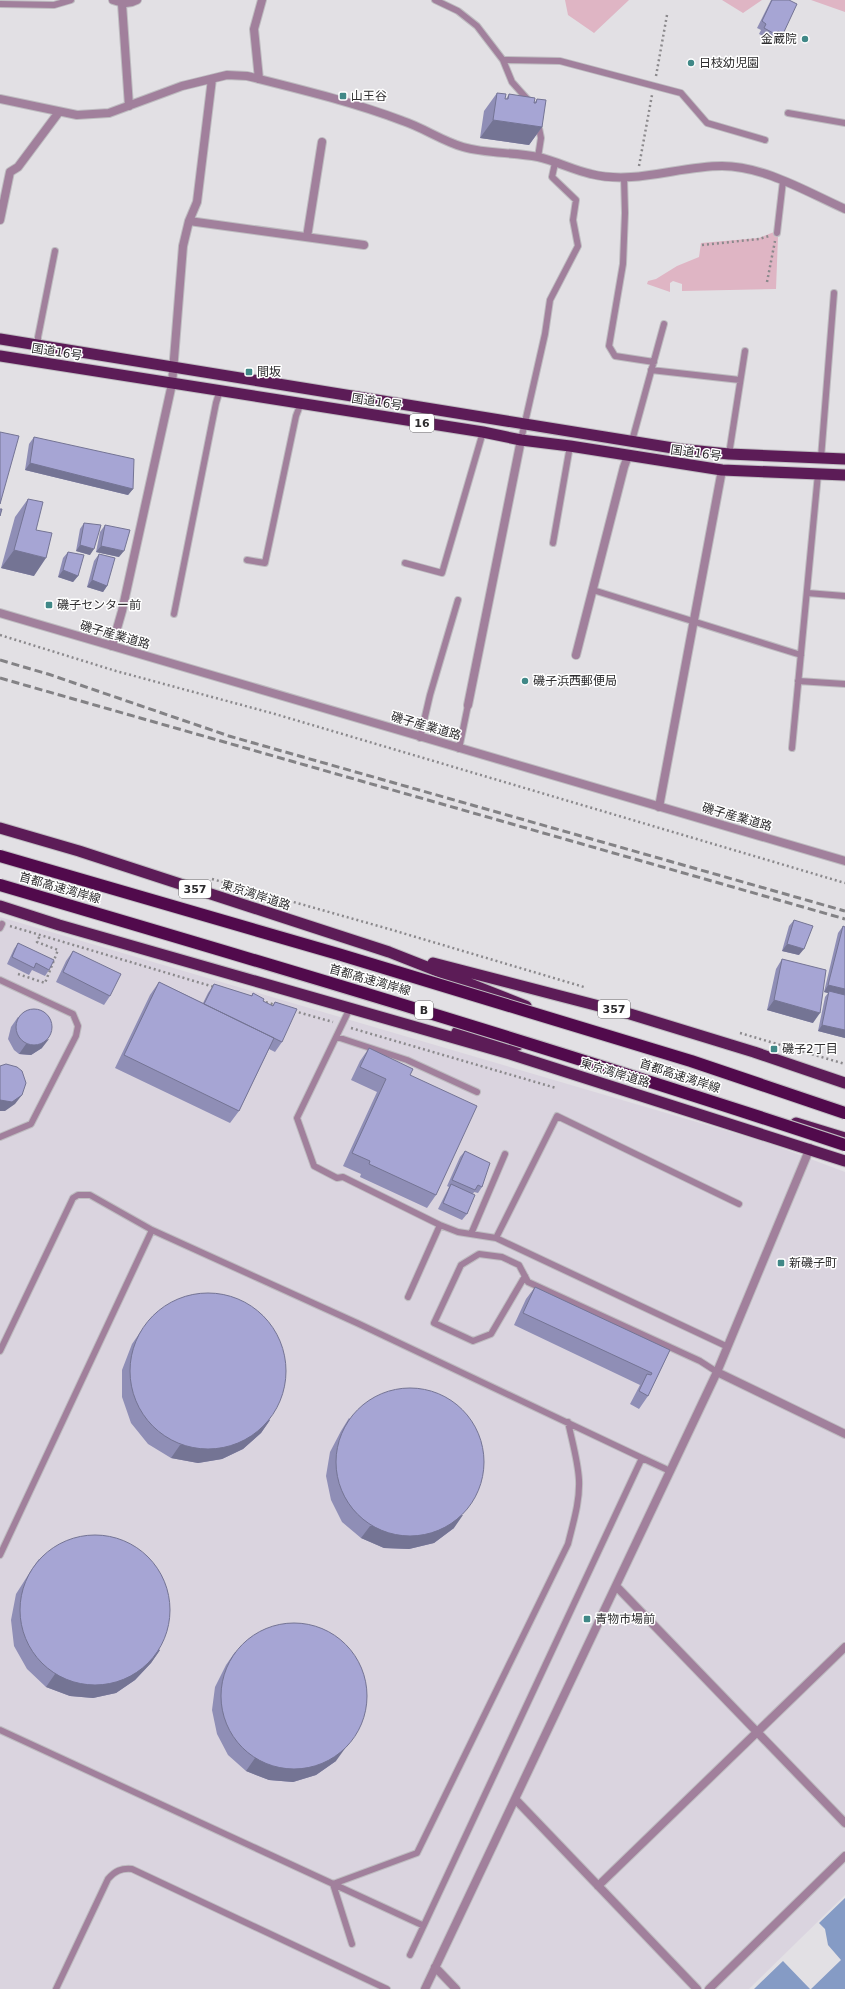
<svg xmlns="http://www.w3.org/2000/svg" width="845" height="1989" font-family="'DejaVu Sans','Noto Sans JP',sans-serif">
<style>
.built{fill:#dad4df}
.green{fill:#dfb5c4}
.water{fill:#859bc5}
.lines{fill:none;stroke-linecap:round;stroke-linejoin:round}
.service-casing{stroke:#bebcc0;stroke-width:8}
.pedestrian-casing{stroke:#bebcc0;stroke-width:10}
.minor-casing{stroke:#bebcc0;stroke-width:10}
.tertiary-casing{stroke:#bebcc0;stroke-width:10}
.trunk-casing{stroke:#bebcc0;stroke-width:13}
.path{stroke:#8b898c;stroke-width:2.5;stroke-dasharray:2 3;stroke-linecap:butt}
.service{stroke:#a1809c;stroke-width:6}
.pedestrian{stroke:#a1809c;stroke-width:8}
.minor{stroke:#a1809c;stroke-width:8}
.tertiary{stroke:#a1809c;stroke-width:8}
.trunk{stroke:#5c1c57;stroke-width:11}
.rail{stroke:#838285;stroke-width:3;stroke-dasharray:8 4;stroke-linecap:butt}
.motorway-bridge-casing{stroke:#bebcc0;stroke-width:14;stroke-linecap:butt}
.motorway-bridge{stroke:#510a4c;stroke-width:12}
.wall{fill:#8f8eb6}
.shaded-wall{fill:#747494}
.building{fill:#a6a5d4;stroke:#747494}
.poi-dot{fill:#408887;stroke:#fff;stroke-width:1.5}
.labels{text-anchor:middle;stroke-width:3;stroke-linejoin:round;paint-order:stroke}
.shield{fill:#fff;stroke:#6c6b6d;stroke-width:1}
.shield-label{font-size:11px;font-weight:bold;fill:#2d2c2e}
.poi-label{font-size:12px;fill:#2d2c2e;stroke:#fff;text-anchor:start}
.street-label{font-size:12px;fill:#2d2c2e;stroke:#fff}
</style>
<rect width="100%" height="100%" fill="#e2e0e4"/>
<path class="built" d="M0,917L768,1143L845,1172V1895L749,1989H0Z"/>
<path class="green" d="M565,0H629L594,33L568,15Z
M722,0H762L743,13Z
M811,0H845V12Z
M774,232V236L778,237L776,289L682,291V284L673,281L670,283V292L647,284L648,281L656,279L677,266L699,257L701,243L759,238Z"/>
<path class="water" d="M845,1898V1989H811L841,1960L828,1945L825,1929L819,1923Z
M783,1961L810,1989H754Z"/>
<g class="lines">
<g class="service-casing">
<path id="service" d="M435,0L458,11L477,26L503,60L512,82L529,101
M0,4L54,5L71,0
M503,60L560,61L681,93L707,123L765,140
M788,113L845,123
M538,123L541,138L538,157
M624,177L625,213L623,264L609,346L615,356L654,362
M777,233L783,181
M38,345V337L55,251
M651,370L740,380
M521,440L545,334L550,300L578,246L573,220L576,200L552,177L555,163
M632,441L664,324
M729,454L745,351
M821,458L834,293
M553,543L570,446
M247,560L265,563L296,416L301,403
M405,563L442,573L483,432
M593,590L801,655
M807,593L845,596
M174,614L216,403L220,390
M798,681L845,684
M420,738L430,695L458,600
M792,748L818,474
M459,749L468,705
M0,928L2,924
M0,980L73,1014L78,1026L76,1036L31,1124L0,1137
M350,1008L297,1118L314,1166L337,1178L343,1177L440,1225L458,1232L496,1238
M337,1037L407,1060L477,1092
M471,1234L505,1154
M525,1276L491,1334L473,1341L434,1323L461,1265L479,1254L502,1257L519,1265L528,1282L700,1361L717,1372
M408,1297L440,1225
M728,1347L496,1238L557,1116L739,1204
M0,1351L73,1198L78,1195H90L152,1230L357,1323L642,1458L410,1955
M642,1458L670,1471
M0,1555L152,1230
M0,1730L422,1925
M352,1944L333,1884L417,1853L568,1544C573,1523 580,1502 579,1480C578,1461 572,1441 568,1422
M56,1989L108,1879C115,1871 121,1868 132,1869L387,1989"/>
</g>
<g class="pedestrian-casing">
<path id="pedestrian" d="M468,705L521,440"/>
</g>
<g class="minor-casing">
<path id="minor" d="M113,0C122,3 128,5 137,0
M122,4L129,106
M259,79L254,29L262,0
M0,99L77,115L109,113L182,86L227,75L247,76C299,89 353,102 403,121C424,128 442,141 463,147C487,154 513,152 538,157C556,161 573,170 591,174C635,185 678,166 722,166C764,166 807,192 845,209
M0,220L10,172L18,167L59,112
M189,221L364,245
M307,237L322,142
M112,646L122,611L172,384L183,246L189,221L197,202L212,79
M576,655L624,467L628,456
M659,807L722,470
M717,1372L845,1434
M616,1586L845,1823
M516,1800L697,1989
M598,1886L845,1647
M435,1967L456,1989
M425,1989L717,1372L810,1148
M709,1989L845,1856"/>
</g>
<g class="tertiary-casing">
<path id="tertiary" d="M0,613L845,861"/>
</g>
<g class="trunk-casing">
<path id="trunk" d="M0,339L679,449L729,454L845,459
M0,356L483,432L521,440L570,446L722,470L845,475
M0,828L79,851L389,952L526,1006
M0,906L59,925L510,1054L845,1161
M433,963L630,1014L754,1052L845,1083
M457,1032L518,1045
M796,1123L845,1138"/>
</g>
<path class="path" d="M656,76L667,15
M639,166L652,95
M702,245L759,239L769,236
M767,282L775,241
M0,635L116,671L275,714L845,883
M212,879L389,929L584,987
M10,926L214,987
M18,974L45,983L58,950L37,942L40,935
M261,1001L276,1005
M294,1011L333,1022
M351,1028L556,1088
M740,1033L845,1064"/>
<use href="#service" class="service"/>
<use href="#pedestrian" class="pedestrian"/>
<use href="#minor" class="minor"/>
<use href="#tertiary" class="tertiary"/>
<use href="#trunk" class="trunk"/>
<path class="rail" d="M0,660L48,674L229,736L845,911
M0,678L845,919"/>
<g class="motorway-bridge-casing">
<path id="motorway-bridge" d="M0,856L338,954L691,1061L845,1113
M0,885C283,968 565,1052 845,1145"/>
</g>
<use href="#motorway-bridge" class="motorway-bridge"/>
</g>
<path class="wall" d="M771,0H789L783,34L778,40L773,37L771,40L759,34L761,30L757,28Z
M497,93L506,99L509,94L535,102L537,99L542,127L529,145L480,138L484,111Z
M34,437L133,489L128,495L25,470L29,444Z
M28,499L34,576L1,568L15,517Z
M84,523L90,555L76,551L80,529Z
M105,525L119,557L96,552L100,532Z
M68,552L78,576L73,582L58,577L63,558Z
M99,554L107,586L103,592L87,587L94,561Z
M794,920L799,955L782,951L789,926Z
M843,926L845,927V1038L818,1031L825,997L828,993L824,992L838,933Z
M18,943L49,970L45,976L32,970L29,975L7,964L14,949Z
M73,951L110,996L104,1005L56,982L66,961Z
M782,959L813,1023L767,1010L776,969Z
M159,982L203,1003L208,993L214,984L251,996L253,993L263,1001L272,1006L275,1002L282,1042L275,1052L269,1049L239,1111L230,1123L115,1068L150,995Z
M18,1017L42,1048L31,1055L19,1054L14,1050L8,1039L11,1027Z
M369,1048L410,1075L436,1195L427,1208L360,1177L361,1174L343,1166L377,1092L351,1080L360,1061Z
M465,1151L482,1187L478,1193L474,1192L473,1194L467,1214L462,1220L438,1209L449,1187L447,1186L460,1157Z
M535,1287L670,1350L648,1396L639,1409L630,1404L640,1385L514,1325L526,1299Z
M141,1331L270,1420L261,1433L243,1449L222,1459L198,1463L171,1458L148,1444L131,1423L122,1397V1370L132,1344Z
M349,1418L454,1528L434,1543L409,1549L384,1548L361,1538L342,1522L331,1500L326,1476L330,1452L341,1431Z
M39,1559L160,1650L151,1663L135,1680L116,1693L93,1698L70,1696L46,1687L27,1669L14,1646L11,1620L16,1594L30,1572Z
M235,1652L336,1761L316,1775L293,1782L269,1780L246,1771L228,1755L217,1734L212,1710L215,1687L226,1665Z"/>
<path class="shaded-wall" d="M493,120L542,127L529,145L480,138Z
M30,463L133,489L128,495L25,470Z
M80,545L94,549L90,555L76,551Z
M101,546L124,551L119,557L96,552Z
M14,550L46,558L34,576L1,568Z
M63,570L78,576L73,582L58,577Z
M92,580L107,586L103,592L87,587Z
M787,944L804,949L799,955L782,951Z
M828,985L845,989V996L829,991L828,993L824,992Z
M774,1000L820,1013L813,1023L767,1010Z
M822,1025L845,1030V1038L818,1031Z
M49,1039L42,1048L31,1055L19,1054L26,1044Z
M22,1095L15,1104L5,1111H0V1100Z
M270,1420L261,1433L243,1449L222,1459L198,1463L171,1458L180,1445Z
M463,1515L454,1528L434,1543L409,1549L384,1548L361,1538L370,1526Z
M160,1650L151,1663L135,1680L116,1693L93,1698L70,1696L46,1687L55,1674Z
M359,1729L336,1761L316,1775L293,1782L269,1780L246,1771L255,1758Z"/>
<path class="building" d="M772,0H789L797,4L783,34L778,31L775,34L764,28L766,24L762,21Z
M497,93L506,94L505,99H508L509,94L535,98L534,103H536L537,99L546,100L542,127L493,120Z
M0,432L19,436L0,504Z
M34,437L134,459L133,489L30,463Z
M28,499L43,502L36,530L52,533L46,558L14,550Z
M0,509H2L0,516Z
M84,523L101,525L94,549L80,545Z
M105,525L130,530L124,551L101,546Z
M68,552L84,555L78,576L63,570Z
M99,554L115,558L107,586L92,580Z
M794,920L813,926L804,949L787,944Z
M843,926L845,927V989L828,985Z
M18,943L54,960L49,970L36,963L34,968L12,957Z
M73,951L121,974L110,996L63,972Z
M782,959L826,970L820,1013L774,1000Z
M159,982L274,1038L239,1111L124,1055Z
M214,984L252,996L253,993L264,999L263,1001L273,1006L275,1002L297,1009L282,1042L204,1004Z
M829,991L845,995V1030L822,1025Z
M16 1027a18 18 0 1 1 36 0a18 18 0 1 1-36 0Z
M369,1048L413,1069L410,1075L477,1106L436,1195L369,1164L370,1161L352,1153L386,1079L360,1067Z
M6,1064L17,1067L22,1071L26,1083L22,1095L12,1102L0,1100V1066Z
M465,1151L490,1163L482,1187L478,1185L475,1190L452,1180Z
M451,1184L475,1195L467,1214L443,1203Z
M535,1287L670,1350L648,1396L639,1391L647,1374L651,1375L652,1373L523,1313Z
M130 1371a78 78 0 1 1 156 0a78 78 0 1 1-156 0Z
M336 1462a74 74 0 1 1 148 0a74 74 0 1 1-148 0Z
M20 1610a75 75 0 1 1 150 0a75 75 0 1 1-150 0Z
M221 1696a73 73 0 1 1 146 0a73 73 0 1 1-146 0Z"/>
<g class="poi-dot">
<circle cx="805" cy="39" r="4"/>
<circle cx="691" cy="63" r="4"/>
<rect x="339" y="92" width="8" height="8" rx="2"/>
<rect x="245" y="368" width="8" height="8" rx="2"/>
<rect x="45" y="601" width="8" height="8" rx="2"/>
<circle cx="525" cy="681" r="4"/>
<rect x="770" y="1045" width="8" height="8" rx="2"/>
<rect x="777" y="1259" width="8" height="8" rx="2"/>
<rect x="583" y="1615" width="8" height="8" rx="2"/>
</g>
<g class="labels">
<g class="shield">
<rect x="410" y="414" width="24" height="18" rx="3"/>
<rect x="179" y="880" width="32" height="18" rx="3"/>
<rect x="598" y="1000" width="32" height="18" rx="3"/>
<rect x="415" y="1001" width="18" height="18" rx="3"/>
</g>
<g class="shield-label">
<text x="422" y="427">16</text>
<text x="195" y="893">357</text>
<text x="614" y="1013">357</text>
<text x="424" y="1014">B</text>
</g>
<g class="poi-label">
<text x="797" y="43" text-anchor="end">金蔵院</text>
<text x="699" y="67">日枝幼児園</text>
<text x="351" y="100">山王谷</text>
<text x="257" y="376">間坂</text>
<text x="57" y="609">磯子センター前</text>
<text x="533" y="685">磯子浜西郵便局</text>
<text x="782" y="1053">磯子2丁目</text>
<text x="789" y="1267">新磯子町</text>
<text x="595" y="1623">青物市場前</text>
</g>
<g class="street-label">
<text transform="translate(57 352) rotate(9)" y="4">国道16号</text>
<text transform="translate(377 402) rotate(9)" y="4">国道16号</text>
<text transform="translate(696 453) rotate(8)" y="4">国道16号</text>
<text transform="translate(115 635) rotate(16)" y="4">磯子産業道路</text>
<text transform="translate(426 726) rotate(16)" y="4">磯子産業道路</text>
<text transform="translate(737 817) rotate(16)" y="4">磯子産業道路</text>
<text transform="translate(60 888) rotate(16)" y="4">首都高速湾岸線</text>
<text transform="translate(256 895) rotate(18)" y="4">東京湾岸道路</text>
<text transform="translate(370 980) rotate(16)" y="4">首都高速湾岸線</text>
<text transform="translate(615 1073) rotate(17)" y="4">東京湾岸道路</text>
<text transform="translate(680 1076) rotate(18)" y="4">首都高速湾岸線</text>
</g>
</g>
</svg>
